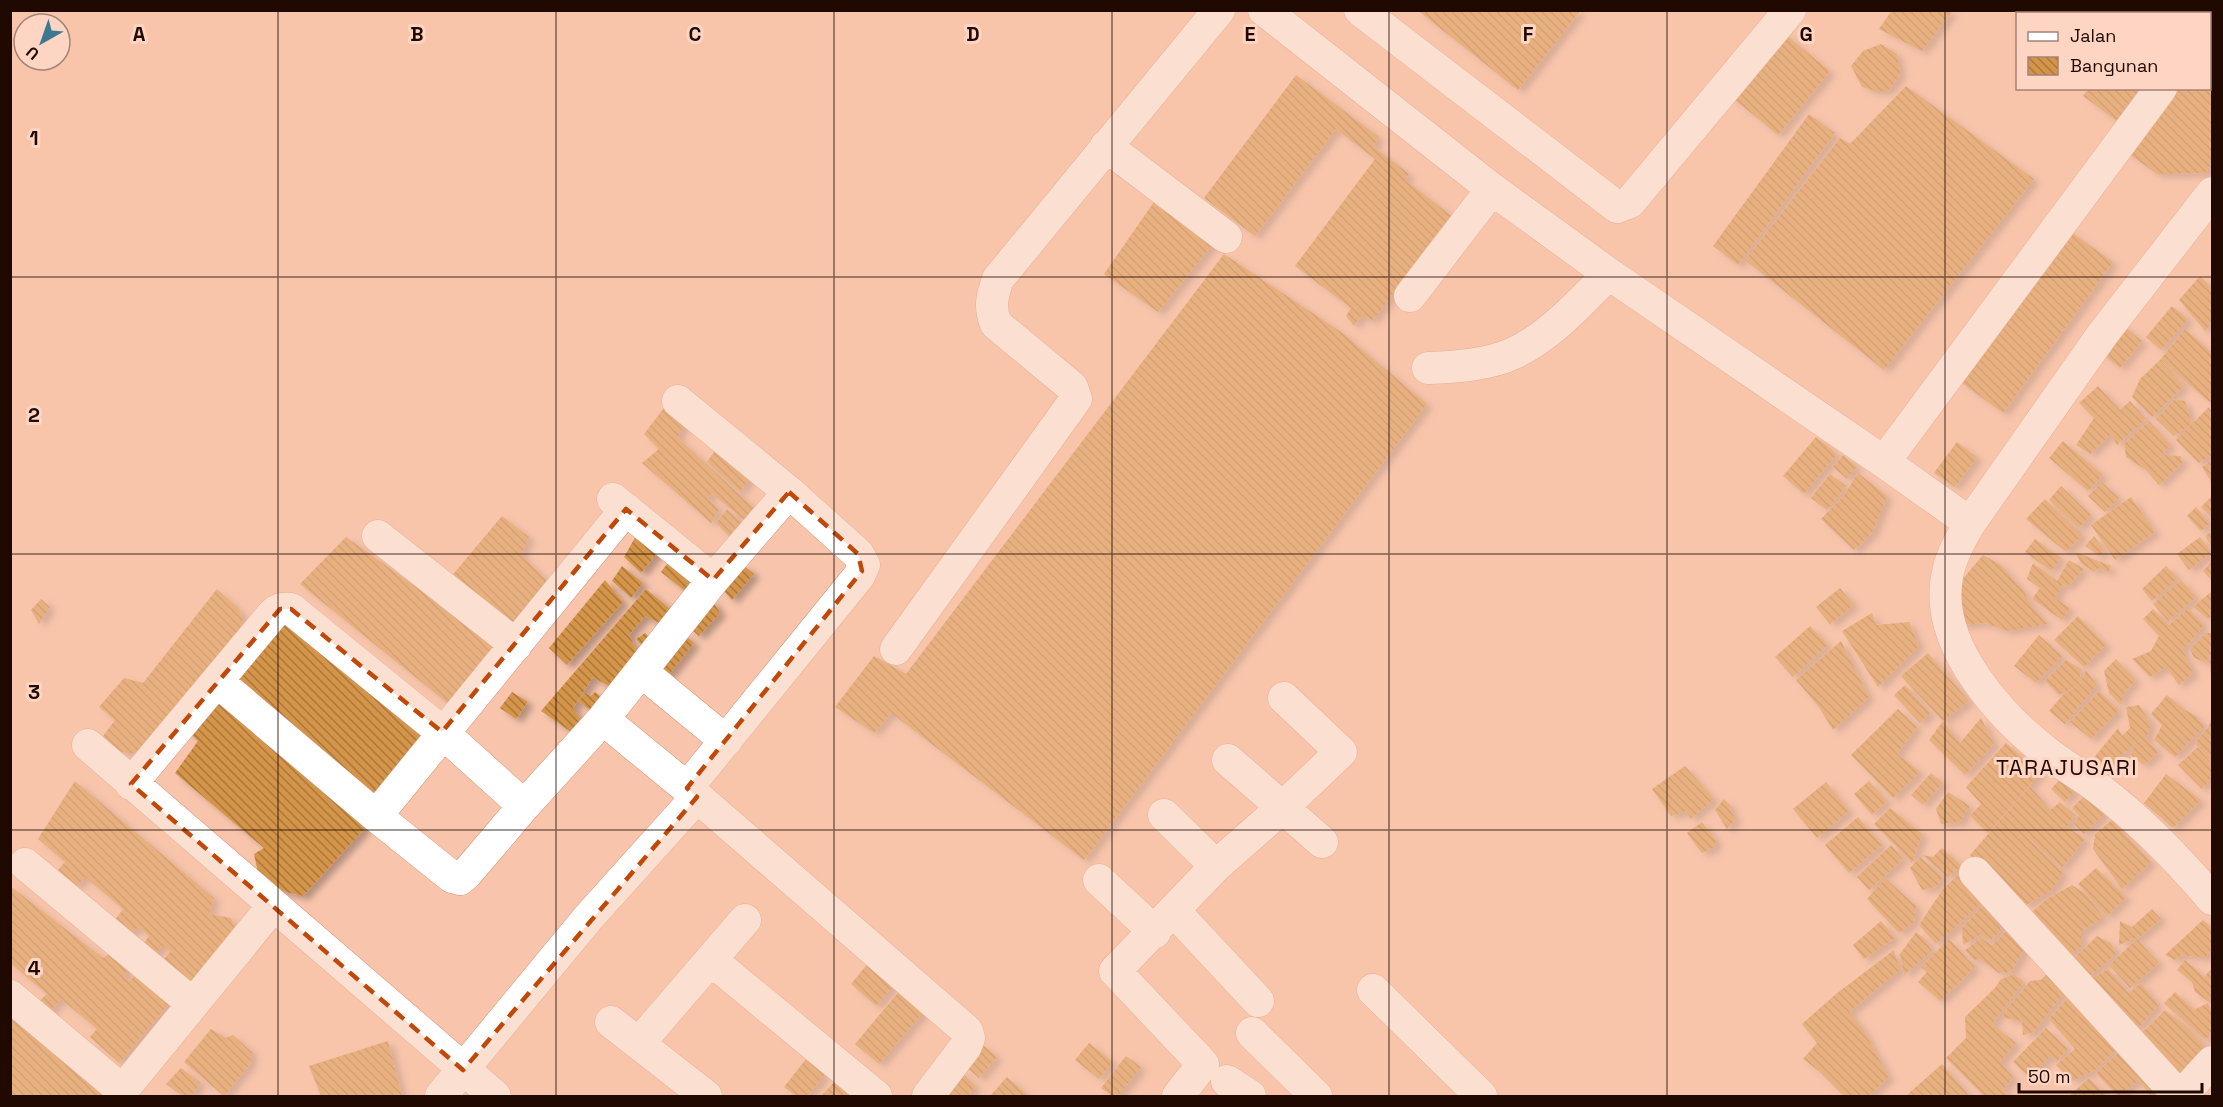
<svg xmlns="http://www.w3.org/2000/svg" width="2223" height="1107" font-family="'Space Grotesk',sans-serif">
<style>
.building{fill:url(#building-back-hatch);filter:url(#shadow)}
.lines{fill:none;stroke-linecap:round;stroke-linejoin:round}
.minor-casing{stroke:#d29577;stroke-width:33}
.minor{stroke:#fff;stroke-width:32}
.marked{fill:none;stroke:#c0490a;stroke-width:4.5;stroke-dasharray:12 8;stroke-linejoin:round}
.grid{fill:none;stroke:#1f0901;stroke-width:1.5;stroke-opacity:0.55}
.labels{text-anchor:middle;stroke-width:6;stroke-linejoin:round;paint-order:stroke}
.quarter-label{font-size:22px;letter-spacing:1.5px;fill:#1f0901;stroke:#fdd5c2}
.grid-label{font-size:20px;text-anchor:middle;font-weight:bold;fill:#1f0901;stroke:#fdd5c2;stroke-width:6;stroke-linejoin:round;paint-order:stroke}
</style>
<defs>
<pattern id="building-back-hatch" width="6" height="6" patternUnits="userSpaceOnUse" patternTransform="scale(1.5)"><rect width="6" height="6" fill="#d49449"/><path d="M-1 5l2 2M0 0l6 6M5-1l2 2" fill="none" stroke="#ab773a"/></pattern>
<filter id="shadow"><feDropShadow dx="6" dy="4" stdDeviation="3" flood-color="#0004"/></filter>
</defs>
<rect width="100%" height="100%" fill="#f8c5ac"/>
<path class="building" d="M1417,10H1581L1518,90Z
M1892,10H1953L1922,51L1879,29Z
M1781,31L1830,71L1778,135L1729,95Z
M1881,44L1897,54L1900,75L1888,91H1875L1862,87L1851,66L1863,51Z
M1296,75L1379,137L1373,146L1409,174L1405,180L1453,217L1373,320L1361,316L1354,326L1346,316L1351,308L1295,266L1375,159L1336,129L1255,236L1204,198Z
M2210,84H2212V162L2205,173L2157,174L2125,151L2171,88H2210Z
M1906,86L2034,179L1884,370L1745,260L1840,138L1850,144Z
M2089,88H2150L2122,125L2083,96Z
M1809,114L1835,133L1738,265L1713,246Z
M1156,199L1215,241L1158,312L1104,274Z
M2068,230L2113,262L2003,413L1959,381Z
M1224,254L1341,332L1427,404L1084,860L891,713L874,733L835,707L874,656L906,674Z
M2200,276L2212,288V319L2206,332L2179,300Z
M2172,306L2188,319L2161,350L2146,337Z
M2120,323L2142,341L2120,368L2098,350Z
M2185,329L2212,353V404L2160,360Z
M2160,360L2184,386L2152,417L2132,397L2140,379Z
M2098,386L2120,410L2130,401L2146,419L2117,445L2111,434L2090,454L2076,445L2094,418L2079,403Z
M2175,399L2185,401L2192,424L2174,436L2156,419Z
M667,404L685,419L678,438L758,512L749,524L711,493L707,498L719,509L711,523L642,463L659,449L644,434Z
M2209,407L2212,412V455L2199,463L2176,440Z
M2149,421L2171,445L2155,461L2163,455L2181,456L2182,463L2159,485L2146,470L2126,457L2124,444Z
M1816,437L1837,454L1804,494L1783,476Z
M2063,441L2103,475L2088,491L2049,458Z
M1957,442L1977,457L1955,487L1934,473Z
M717,448L751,477L740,492L707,462Z
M1843,455L1857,467L1847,479L1833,467Z
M2212,460V483L2202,467Z
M1858,473L1887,496L1872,533L1854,550L1821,519L1844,495Z
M1830,474L1846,486L1827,510L1811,498Z
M2102,482L2119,498L2105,512L2088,496Z
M2061,486L2091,515L2079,528L2049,500Z
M2131,497L2155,532L2115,560L2091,525Z
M2211,497L2212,498V518L2201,507Z
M2045,499L2082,535L2066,552L2026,519Z
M2196,507L2210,523L2201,531L2187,516Z
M727,509L748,528L730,537L716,523Z
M502,516L529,537L521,555L552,585L515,629L450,578Z
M2212,531V547L2205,536Z
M636,536L659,551L641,573L624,557Z
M2094,536L2104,550L2100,556L2085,546Z
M346,537L499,646L457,708L446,702L300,584Z
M2200,537L2212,552L2189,570L2177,554Z
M2035,539L2061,558L2051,571L2025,552Z
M2075,552L2111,566L2108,573L2099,568L2094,572L2081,563Z
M1983,555L2001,565L2025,593L2030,604L2047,624L2008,631L1985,623L1958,625L1956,587Z
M670,560L694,576L685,591L661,572Z
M2069,560L2084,569L2067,587L2063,584L2055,598L2070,608L2062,620L2032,599L2040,588L2027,579L2033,563L2057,581Z
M2212,561V581L2203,571Z
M743,565L754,574L732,600L721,588Z
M622,566L643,583L631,598L612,581Z
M2166,566L2178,578L2152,601L2142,589Z
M605,580L623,602L567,665L549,648Z
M2181,580L2196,597L2168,621L2153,604Z
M1840,588L1854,605L1830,624L1816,607Z
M217,589L239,609L243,620L232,651L142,754L120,752L103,736L115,720L99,707L124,678L143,683Z
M646,589L675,613L664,625L645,616L629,635L640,658L612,688L593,677L573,708L583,723L574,734L541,711Z
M2212,591V616L2208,619L2193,607Z
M41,599L50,607L39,624L31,610Z
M712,599L720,613L699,636L689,627Z
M2188,608L2204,625L2189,644L2182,648L2193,673L2179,685L2166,667L2150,677L2132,659L2151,651L2159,636L2143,619L2153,609L2169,625Z
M1872,613L1876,625L1909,622L1919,646L1878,687L1842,631Z
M283,616L425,740L375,800L232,680Z
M2078,616L2106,645L2084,667L2054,640Z
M1810,626L1828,645L1793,677L1775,657Z
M645,633L653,640L646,651L636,639Z
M682,633L694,643L667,677L655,667Z
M2206,633H2212V654L2205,662L2194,658L2190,649Z
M2039,635L2062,656L2036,683L2014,666Z
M1841,641L1869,697L1833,730L1819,707L1796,680Z
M1928,653L1969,701L1943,721L1901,676Z
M2212,657V674H2211L2209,660Z
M2116,659L2136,680L2124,693L2121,705L2109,693L2104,671Z
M2066,660L2081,669L2079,685L2086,670L2097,685L2065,724L2049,711L2063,695L2077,686L2059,695L2045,681Z
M1905,685L1930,713L1920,723L1894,695Z
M2099,691L2119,710L2091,739L2070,722Z
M512,692L528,702L516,719L500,708Z
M595,692L605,700L595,714L578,701L585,693L591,696Z
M2167,695L2185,710L2196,716L2204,727L2175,757L2154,740L2162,725L2151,714Z
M212,698L223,705L366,827L303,896L277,890L259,877L254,854L264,848L175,773L198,741L185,728Z
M2139,705L2151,724L2146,739L2158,752L2144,765L2131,755L2136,742L2105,772L2092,760L2118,728L2122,736L2130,728L2126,707Z
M1898,709L1917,727L1897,754L1920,772L1893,798L1851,755Z
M2212,716V762L2195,743L2209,726Z
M1981,718L1994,744L1965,775L1929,740L1943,721L1960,743Z
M2006,743L2040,773L1988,833L1970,816L1981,804L1966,787Z
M2198,747L2212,764V778L2202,789L2178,765Z
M1685,766L1714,799L1691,819L1686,811L1671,816L1652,789Z
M1931,773L1943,783L1923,805L1911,795Z
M2166,774L2201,800L2173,828L2144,803Z
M2062,777L2076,789L2065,802L2051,789Z
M75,781L214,898L209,914L231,918L235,928L191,986L162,961L171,951L162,946L153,957L141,947L149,936L139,927L128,935L112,924L123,909L85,877L75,888L58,870L65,862L38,839Z
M1869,781L1887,801L1872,815L1854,794Z
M1826,782L1849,811L1817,838L1793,809Z
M2030,786L2050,810L2060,802L2075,815L2067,827L2085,839L2062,868L2021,831L2063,873L2051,891L2026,905L1970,855Z
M1948,792L1970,806L1960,822L1941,824L1936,809Z
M2086,794L2105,813L2084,834L2074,824L2079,815L2072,808Z
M1724,799L1732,807L1730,810L1736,819L1727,829L1715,810Z
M1890,808L1922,834L1912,863L1874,824Z
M1858,817L1882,845L1849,873L1825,845Z
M2112,820L2151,862L2122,889L2093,849L2095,834Z
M1702,822L1716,840L1714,848L1702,853L1687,833Z
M1891,845L1903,859L1869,890L1857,877Z
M1942,848L1962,866L1948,877L1922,855L1933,857Z
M1920,857L1943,877L1936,887L1922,890L1910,868Z
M2096,868L2126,897L2107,916L2078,884Z
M1960,873L1984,898L1977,908L1936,944L1919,925L1943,889Z
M1885,878L1916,906L1914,922L1899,933L1867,899Z
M2072,885L2087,895L2103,917L2081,932V947L2068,956L2030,925L2033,911L2047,899Z
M10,886L103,958L115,949L130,964L124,977L130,981L137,972L173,999L119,1063L90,1037L97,1029L61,999L48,1014L36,1004L47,994L10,963Z
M1988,899L2007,915L1999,925L2001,931L1991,940L1980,935L1963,945L1962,928Z
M2152,909L2161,919L2141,936L2119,945L2120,921L2132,927Z
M2203,920L2212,928V949L2205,958L2181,955L2175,960L2165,955Z
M1881,921L1895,938L1864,959L1853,945Z
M2011,926L2029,941L2011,972L1999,973L1980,959L1974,960L1965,950L1981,938L1992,945Z
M1916,932L1925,939L1932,951L1904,975L1900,954Z
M2097,936L2112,944L2116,954L2080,985L2065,967Z
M1949,939L1975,967L1940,1001L1918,982L1927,972L1921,967Z
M2137,939L2159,963L2130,988L2109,965Z
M1894,950L1900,970L1849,1012L1863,1029L1889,1077L1869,1096H1844L1819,1071L1803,1059L1817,1043L1802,1024L1836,994Z
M2185,960L2204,977L2212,968V1004L2195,992L2192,982L2177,970Z
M870,961L896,982L876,1006L851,984Z
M2053,967L2072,982L2034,1032L2023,1035L2022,1021L2004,1018V1012L2030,981L2041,980Z
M2108,969L2129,993L2141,983L2158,1005L2141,1025L2125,1029L2089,980Z
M2014,974L2024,982L1992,1024L2016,1043L2000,1062L2013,1077L2003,1090L2010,1096H1984L1946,1058L1966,1038L1965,1017L1995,988L2001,979Z
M902,988L927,1008L879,1064L855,1044Z
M2073,992L2119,1039L2116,1050L2095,1070L2072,1081L2056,1065L2075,1049L2049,1019Z
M2175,992L2194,1010L2208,1003L2212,1013V1035L2204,1039L2164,1003Z
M2165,1010L2188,1028L2207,1049L2181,1085L2151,1063L2163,1050L2151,1060L2135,1036L2147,1028Z
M10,1012L108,1091L104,1096H10Z
M2046,1028L2068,1049L2057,1061L2050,1056L2030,1078L2013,1062Z
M211,1029L226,1038L233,1035L252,1052L250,1064L224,1096L184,1062Z
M388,1041L402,1096H321L309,1066Z
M1089,1043L1113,1062L1099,1079L1075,1060Z
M982,1044L997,1057L979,1078L964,1065Z
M2123,1048L2165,1088L2150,1095L2139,1080L2118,1096L2096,1073Z
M1126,1056L1141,1067L1118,1096H1112L1101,1088Z
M806,1059L825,1074L808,1096H796L784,1087Z
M1942,1064L1968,1094L1967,1096H1911L1908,1094Z
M181,1068L201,1083L191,1096H182L166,1084Z
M960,1070L976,1087L967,1096H944Z
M1007,1077L1029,1096H990Z
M838,1078L857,1096H821Z
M2089,1078L2106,1096H2069Z"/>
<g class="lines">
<g class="minor-casing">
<path id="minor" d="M1264,10L1492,189L1609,274L1884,462L1970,523
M1360,10L1617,207L1630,202L1790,10
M1106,146L1226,237
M2212,193L2102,335L1970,523C1960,540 1950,558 1947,577C1934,646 2003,720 2053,757C2068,768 2084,777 2098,788C2140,820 2178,859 2212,899
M1410,296L1492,189
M1428,368C1455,367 1489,365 1514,353C1551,336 1580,302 1609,274
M678,401L789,492L858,554L864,565L859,576L687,788L967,1031L969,1038L966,1046L928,1096
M1884,462L2161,88
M613,499L713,580
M378,536L516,645
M896,649L1076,399L1072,387L996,324C989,307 992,296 998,279L1219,10
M641,671L726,741
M217,681L376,816
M603,719L687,788
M88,745L495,1096
M1228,760L1322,842
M131,784L272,615C278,609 282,608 291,609L442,732L524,806L603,719L713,580L789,492
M524,806L467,873L460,879L452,877L376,816L626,509
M1164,815L1216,866
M25,864L193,1004
M1975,873L2179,1096
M1099,880L1155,932
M1174,911L1258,1001
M711,960L876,1096
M1373,990L1481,1096
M10,996L123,1091
M611,1022L706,1096
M1252,1033L1316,1096
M639,1043L745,920
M1227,1081L1250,1096
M118,1096L273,906
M441,1096L588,918L697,797
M1178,1096L1203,1064L1115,971L1216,866L1282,808L1341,752L1284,698
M2181,1096L2212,1062"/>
</g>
<use href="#minor" class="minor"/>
</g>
<path d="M0 0H2223V1107H0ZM789,492L858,554L862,571L687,788L697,797L463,1070L131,784L280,609H291L442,732L626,509L713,580Z" fill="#f8c5ac" fill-opacity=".55" fill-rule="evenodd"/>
<path class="marked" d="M789,492L858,554L862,571L687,788L697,797L463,1070L131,784L280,609H291L442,732L626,509L713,580Z"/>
<path class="grid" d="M278,10V1096M556,10V1096M834,10V1096M1112,10V1096M1389,10V1096M1667,10V1096M1945,10V1096M10,277H2212M10,554H2212M10,830H2212"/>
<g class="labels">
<g class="quarter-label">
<text x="2067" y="775">TARAJUSARI</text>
</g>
</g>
<g class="grid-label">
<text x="139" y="41">A</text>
<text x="417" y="41">B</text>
<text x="695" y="41">C</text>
<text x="973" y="41">D</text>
<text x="1250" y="41">E</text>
<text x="1528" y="41">F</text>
<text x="1806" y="41">G</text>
<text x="34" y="145">1</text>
<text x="34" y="422">2</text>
<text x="34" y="699">3</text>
<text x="34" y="975">4</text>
</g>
<rect width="2223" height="1107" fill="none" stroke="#1f0901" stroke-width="24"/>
<rect x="2016" y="12" width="195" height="78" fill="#fdd5c2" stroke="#a48375" stroke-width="1.5"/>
<rect x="2028" y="32" width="30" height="9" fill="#ffffff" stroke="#a48375" stroke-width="1.5"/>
<text x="2070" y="42" font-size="18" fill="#1f0901">Jalan</text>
<rect x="2028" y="57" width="30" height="18" fill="url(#building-back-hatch)" stroke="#a48375" stroke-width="1.5"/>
<text x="2070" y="72" font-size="18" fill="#1f0901">Bangunan</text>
<g transform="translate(42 42) rotate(220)"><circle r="28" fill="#fdd5c2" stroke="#a48375" stroke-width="1.5"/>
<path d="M0-4.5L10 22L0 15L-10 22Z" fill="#3d7891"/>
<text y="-9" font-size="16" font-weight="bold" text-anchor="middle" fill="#1f0901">U</text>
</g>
<path d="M2019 1083v9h183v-9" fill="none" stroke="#1f0901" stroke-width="3"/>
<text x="2028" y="1083" font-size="18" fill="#1f0901" stroke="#fdd5c2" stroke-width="4.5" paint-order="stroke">50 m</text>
</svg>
